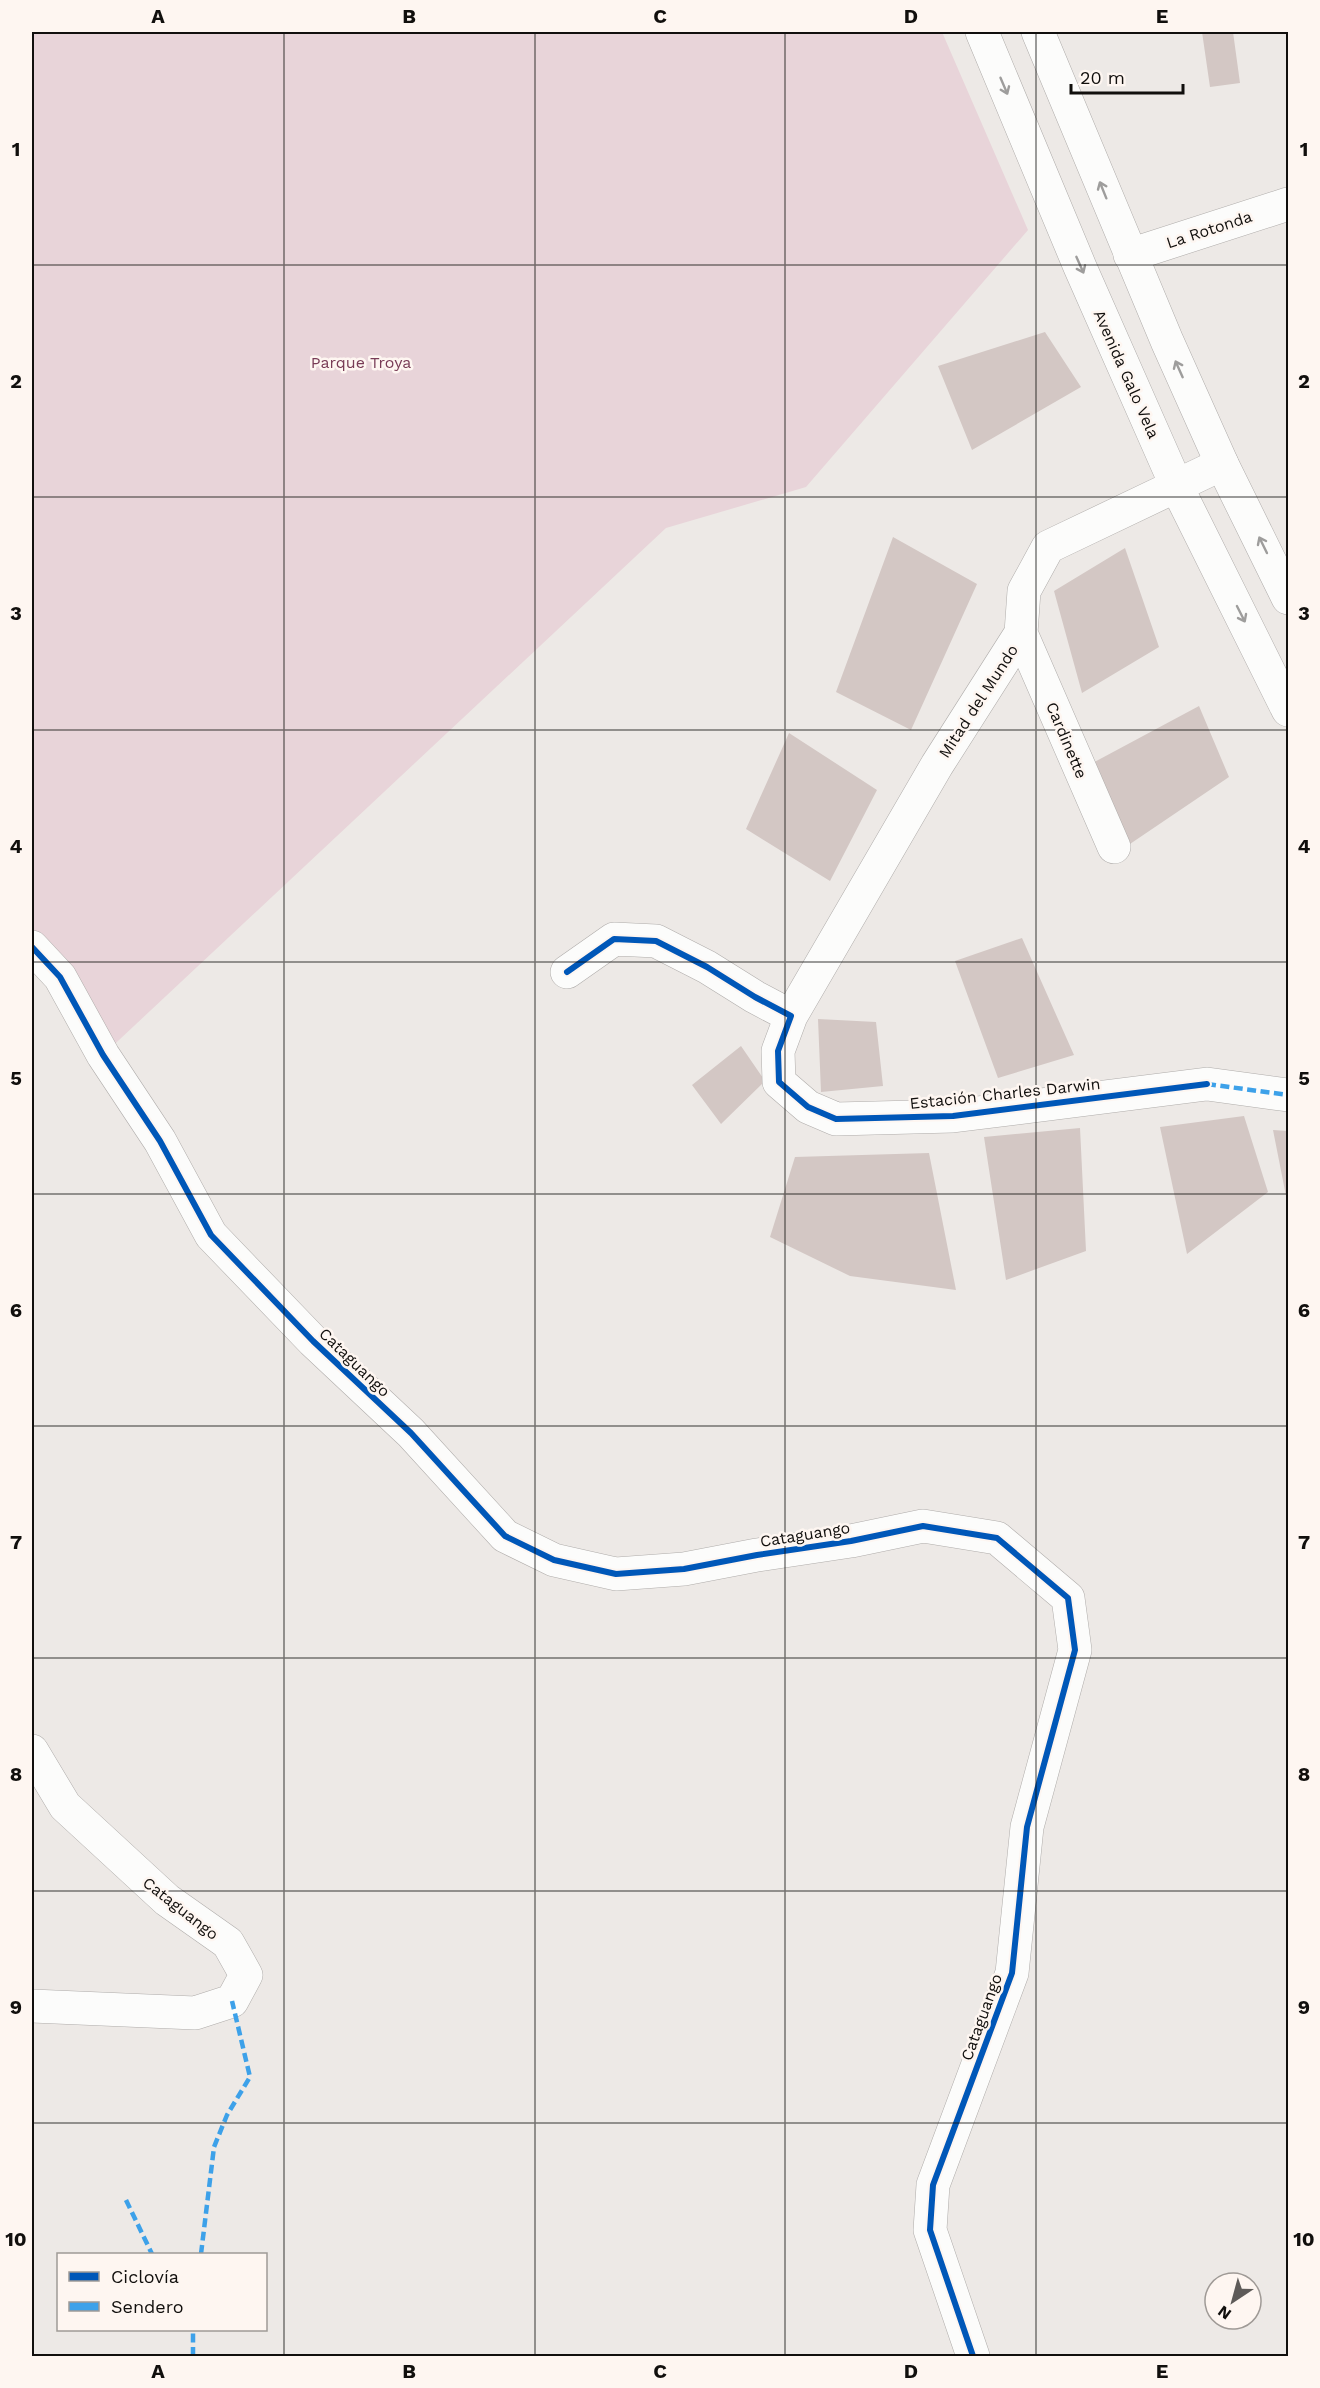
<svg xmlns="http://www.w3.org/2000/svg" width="1320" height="2388" font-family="'Work Sans',sans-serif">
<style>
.green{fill:#e8d4d9}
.building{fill:#d3c7c4}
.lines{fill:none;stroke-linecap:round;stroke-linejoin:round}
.minor-casing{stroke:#afacaa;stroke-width:34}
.major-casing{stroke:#afacaa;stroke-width:34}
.minor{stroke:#fcfcfb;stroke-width:33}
.major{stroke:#fcfcfb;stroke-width:33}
.quiet{stroke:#3da1e9;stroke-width:4.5;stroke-dasharray:9 4.5;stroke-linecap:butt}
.cycleway-casing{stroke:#fef6f1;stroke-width:10}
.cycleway{stroke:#0057b8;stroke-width:6}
.oneway{stroke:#9e9d9c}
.grid{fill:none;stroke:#110f0d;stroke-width:1.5;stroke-opacity:0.55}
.labels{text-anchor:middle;stroke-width:5;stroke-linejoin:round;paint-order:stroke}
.street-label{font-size:16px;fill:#110f0d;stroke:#fef6f1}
.park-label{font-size:16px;fill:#783b56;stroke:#fef6f1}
.neatline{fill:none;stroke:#110f0d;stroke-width:2}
.grid-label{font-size:20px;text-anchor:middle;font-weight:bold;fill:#110f0d}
</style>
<rect width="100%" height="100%" fill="#ede9e6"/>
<path class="green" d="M32,32H942L1028,230L806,487L666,528L103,1055L32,947Z"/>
<path class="building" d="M1202,32H1233L1240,83L1210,87Z
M1045,332L1081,387L972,450L938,366Z
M893,537L977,584L911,730L836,692Z
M1125,548L1159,647L1082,693L1054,591Z
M1199,706L1229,777L1127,846L1087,766Z
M789,733L877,790L830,881L746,829Z
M1022,938L1074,1055L998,1078L955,961Z
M818,1019L876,1022L883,1086L821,1092Z
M741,1046L765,1081L721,1124L692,1085Z
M1244,1116L1268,1192L1187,1254L1160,1127Z
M1080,1128L1086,1251L1006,1280L984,1137Z
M1273,1130L1288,1131V1201H1287Z
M929,1153L956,1290L850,1276L770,1237L795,1157Z"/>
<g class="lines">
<g class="minor-casing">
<path id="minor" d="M1130,255L1288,204
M1021,633L1114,847
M32,947L60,977L103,1055L160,1141L211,1235L313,1341L411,1433L505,1536L554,1560L616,1574L684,1569L757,1555L851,1541L923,1526L997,1538L1068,1598L1075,1650L1027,1827L1012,1973L933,2185L930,2230L973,2356
M567,972L614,939L656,941L707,967L755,997L791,1016L778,1051L779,1082L808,1107L836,1119L953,1116L1207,1084L1288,1095
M791,1016L937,765L1021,633L1024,591L1048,547L1222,464
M32,1751L65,1806L167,1900L228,1943L246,1975L232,2001L195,2013L32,2006"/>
</g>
<g class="major-casing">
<path id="major" d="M982,32L1080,267L1177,487L1288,710
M1038,32L1167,341L1222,464L1288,598"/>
</g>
<use href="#minor" class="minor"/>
<use href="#major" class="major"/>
<path class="quiet" d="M1207,1084L1288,1095
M126,2200L152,2254
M201,2254L214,2147L227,2115L250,2077L232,2001
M193,2356V2330"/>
<g class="cycleway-casing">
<path id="cycleway" d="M32,947L60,977L103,1055L160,1141L211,1235L313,1341L411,1433L505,1536L554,1560L616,1574L684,1569L757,1555L851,1541L923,1526L997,1538L1068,1598L1075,1650L1027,1827L1012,1973L933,2185L930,2230L973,2356
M567,972L614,939L656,941L707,967L755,997L791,1016L778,1051L779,1082L808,1107L836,1119L953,1116L1207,1084"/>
</g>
<use href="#cycleway" class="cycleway"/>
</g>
<defs><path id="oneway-shaft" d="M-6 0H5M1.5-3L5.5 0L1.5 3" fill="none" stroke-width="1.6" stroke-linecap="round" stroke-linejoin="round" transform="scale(1.5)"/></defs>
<g class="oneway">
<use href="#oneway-shaft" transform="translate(1004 86) rotate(67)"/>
<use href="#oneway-shaft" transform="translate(1103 190) rotate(-112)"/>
<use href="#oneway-shaft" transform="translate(1080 265) rotate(66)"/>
<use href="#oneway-shaft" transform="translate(1179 369) rotate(-114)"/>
<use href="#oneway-shaft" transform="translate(1263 545) rotate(-116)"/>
<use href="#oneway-shaft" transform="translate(1241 614) rotate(63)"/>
</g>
<path class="grid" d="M284,32V2356M535,32V2356M785,32V2356M1036,32V2356M32,265H1288M32,497H1288M32,730H1288M32,962H1288M32,1194H1288M32,1426H1288M32,1658H1288M32,1891H1288M32,2123H1288"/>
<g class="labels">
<g class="street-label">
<text transform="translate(1209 229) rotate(-18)" y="6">La Rotonda</text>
<text transform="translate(1127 374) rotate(66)" y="6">Avenida Galo Vela</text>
<text transform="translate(978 701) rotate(-57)" y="6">Mitad del Mundo</text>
<text transform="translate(1067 740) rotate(67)" y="6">Cardinette</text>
<text transform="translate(1005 1093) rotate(-6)" y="6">Estación Charles Darwin</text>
<text transform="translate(355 1362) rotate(44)" y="6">Cataguango</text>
<text transform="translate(805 1534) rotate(-9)" y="6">Cataguango</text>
<text transform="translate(181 1908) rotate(38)" y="6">Cataguango</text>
<text transform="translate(981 2017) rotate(-70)" y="6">Cataguango</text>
</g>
<g class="park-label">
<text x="361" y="368">Parque Troya</text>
</g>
</g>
<rect width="1320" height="2388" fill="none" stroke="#fef6f1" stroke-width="66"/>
<rect x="57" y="2253" width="210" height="78" fill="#fef6f1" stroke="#9f9a96" stroke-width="1.5"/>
<rect x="69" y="2272" width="30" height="9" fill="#0057b8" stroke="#9f9a96" stroke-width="1.5"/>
<text x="111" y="2283" font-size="18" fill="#110f0d">Ciclovía</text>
<rect x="69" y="2302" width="30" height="9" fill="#3da1e9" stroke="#9f9a96" stroke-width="1.5"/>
<text x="111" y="2313" font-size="18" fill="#110f0d">Sendero</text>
<g transform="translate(1233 2301) rotate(216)"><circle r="28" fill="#fef6f1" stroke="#9f9a96" stroke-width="1.5"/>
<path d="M0-4.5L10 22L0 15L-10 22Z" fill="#5e5b59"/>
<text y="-9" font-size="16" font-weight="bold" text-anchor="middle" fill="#110f0d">N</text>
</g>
<path d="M1071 84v9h112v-9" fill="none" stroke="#110f0d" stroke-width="3"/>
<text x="1080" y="84" font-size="18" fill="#110f0d" stroke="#fef6f1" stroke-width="4.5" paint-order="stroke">20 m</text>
<rect x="33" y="33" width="1254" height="2322" class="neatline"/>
<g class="grid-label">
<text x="158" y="23">A</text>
<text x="409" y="23">B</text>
<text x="660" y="23">C</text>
<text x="911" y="23">D</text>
<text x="1162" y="23">E</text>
<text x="16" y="156">1</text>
<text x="1304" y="156">1</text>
<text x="16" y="388">2</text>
<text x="1304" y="388">2</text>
<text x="16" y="620">3</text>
<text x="1304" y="620">3</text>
<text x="16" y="853">4</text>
<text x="1304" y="853">4</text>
<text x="16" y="1085">5</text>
<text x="1304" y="1085">5</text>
<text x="16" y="1317">6</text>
<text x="1304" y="1317">6</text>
<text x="16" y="1549">7</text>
<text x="1304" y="1549">7</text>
<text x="16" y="1781">8</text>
<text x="1304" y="1781">8</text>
<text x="16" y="2014">9</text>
<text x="1304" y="2014">9</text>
<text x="16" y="2246">10</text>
<text x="1304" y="2246">10</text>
<text x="158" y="2378">A</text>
<text x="409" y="2378">B</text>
<text x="660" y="2378">C</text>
<text x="911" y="2378">D</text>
<text x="1162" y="2378">E</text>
</g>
</svg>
